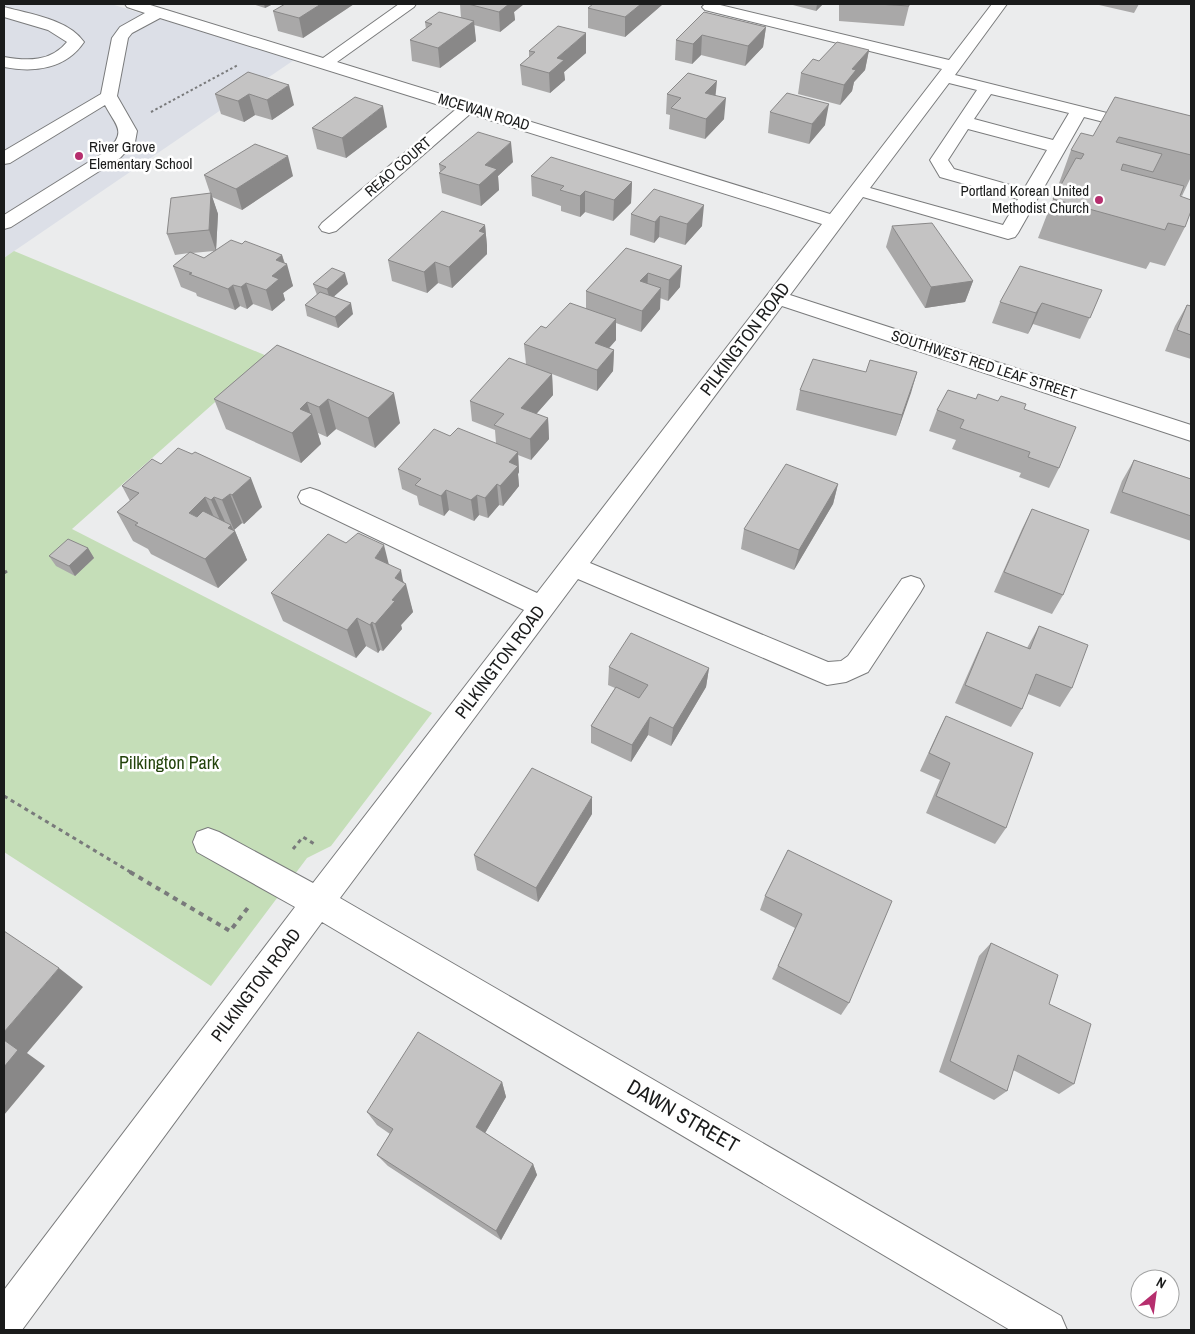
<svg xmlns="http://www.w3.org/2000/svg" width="1195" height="1334" font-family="'Archivo Narrow',sans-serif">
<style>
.built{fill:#dcdfe7}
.green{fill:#c5deb8}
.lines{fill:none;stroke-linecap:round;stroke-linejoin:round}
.minor-casing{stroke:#7a7b7c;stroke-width:2}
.path-far2{stroke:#797a7b;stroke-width:2;stroke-dasharray:2.5 2.5;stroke-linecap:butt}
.path-far1{stroke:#797a7b;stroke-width:3;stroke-dasharray:4 4;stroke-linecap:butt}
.path{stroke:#797a7b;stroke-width:4;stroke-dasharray:5 5;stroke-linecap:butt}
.minor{fill:#fff;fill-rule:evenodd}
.wall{fill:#a9a8a8;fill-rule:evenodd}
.shaded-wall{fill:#898888}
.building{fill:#c4c3c3;stroke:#898888}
.poi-dot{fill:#b62e6e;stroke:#fff;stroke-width:2}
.labels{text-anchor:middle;stroke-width:5;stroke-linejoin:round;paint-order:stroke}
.far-street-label{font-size:15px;fill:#1a1b1b;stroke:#fff}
.far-poi-label{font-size:15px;fill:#1a1b1b;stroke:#fff;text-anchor:start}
.street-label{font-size:18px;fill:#1a1b1b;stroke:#fff}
.park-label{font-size:18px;fill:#23430b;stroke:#fff}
.near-street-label{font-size:21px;fill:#1a1b1b;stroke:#fff}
</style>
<rect width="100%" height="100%" fill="#ebeced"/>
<path class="built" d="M4,4H111L294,60L4,258Z"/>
<path class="green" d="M14,251L267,356L72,529L432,713L331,846L307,858L211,986L4,852V258Z"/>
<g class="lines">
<g class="minor-casing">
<path id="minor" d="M125,4H147L323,58L399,4H416L414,7L337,62L830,214L942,69L705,10L702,7L705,4H716L949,60L992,4H1007L955,75L1191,134V144L1084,117L1018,233L1015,237L1008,239L863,197L790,295L1191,425V441L782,306L590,563L828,662L841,661L848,656L902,579L911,576L920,579L924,586L920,593L868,672L846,682L827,685L578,579L340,898L1061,1316L1067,1330H1010L322,922L22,1330H4V1290L295,907L197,852L193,842L197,832L208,828L219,832L313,883L524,610L301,503L298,497L301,491L310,488L319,491L537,593L822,224L470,114L336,231L329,233L322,231L319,227L322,223L455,110L160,18L132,33L128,38L117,96L137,131L135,142L120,158L11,227L4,229V215L108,150C127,131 116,126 105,105L10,163L4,164V151L101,94L112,38L120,27L145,13L127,7ZM949,83L977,90L930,160L940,177L1018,199L1003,225L870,188ZM991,94L1069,113L1053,140L974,119ZM968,129L1047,150L1024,189L954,169L948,160Z
M4,7C29,14 68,19 84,42C66,69 34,73 4,67V57C27,61 51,62 67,42L48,30L4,17Z"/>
</g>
<path class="path-far2" d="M151,112L238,65"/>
<path class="path-far1" d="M4,573L7,571
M4,796L132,873
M293,849L303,837L316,845"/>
<path class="path" d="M130,872L230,931L250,905"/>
<use href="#minor" class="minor"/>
</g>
<path class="wall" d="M252,4H273L265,8Z
M354,4L303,38L278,31L273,11Z
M460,4H524L514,12L515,20L500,32L474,25L476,41L440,68L412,61L410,40L426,29L425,22L461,18Z
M663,4L625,37L588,28V8Z
M789,4H823L816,11Z
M839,4H909V6L904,26L839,21Z
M1100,4H1139L1134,13L1099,5Z
M704,12L766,27L763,47L745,66L701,55L692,64L675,60L676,40Z
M869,50L865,70L854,82L852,91L840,105L798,94L801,73L819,61Z
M529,51L586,53L564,72L565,80L550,93L522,85L520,65L529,57Z
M248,72L294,105L272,120L255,115L244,122L221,114L215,94Z
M667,94L715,95L724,119L705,139L669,129L670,115L666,114Z
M770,112L825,125L809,144L768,133Z
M1191,116V177L1182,196L1180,195V196L1185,227L1165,266L1150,262L1146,269L1038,238L1053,199L1058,189H1057L1071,150L1093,136Z
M387,127L346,158L317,149L312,128Z
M513,162L498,176L499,190L481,206L442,193L439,173L440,172L439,164Z
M204,175L293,176L242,210L212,197L218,214L216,250L242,244L282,255L293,286L283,293L285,300L272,311L253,304L247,309L240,306L235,310L197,296L196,293L181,287L173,266L189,253L175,255L167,234L210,193ZM214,251L204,258L192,253Z
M531,176L632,182L631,203L613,221L585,212L580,217L561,211V206L532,196Z
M654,189L702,226L685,245L659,237L654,243L630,235L631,214Z
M485,225L487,246V254L452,288L438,283L427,293L392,281L388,260Z
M892,226L973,281L965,302L925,308L886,247Z
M626,248L680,287L668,301L660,298V309L641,332L616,323V340L609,348L614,350L613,371L597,391L552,374L553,395L536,414L548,418L549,439L531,460L518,455L519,472L518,474L519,486L503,506L499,505L488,518L479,515L474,521L449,510L444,516L419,505L417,496L402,489L398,469L496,443L495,430L472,421L470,401L526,364L524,344L546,328L586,309V291Z
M313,284H348L334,296L353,314L338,328L307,316L305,305L317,295Z
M1102,290L1080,339L1033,324L1028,334L992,323L1000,302Z
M1187,305L1191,306V359L1165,351L1175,326Z
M277,345L400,423L375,448L336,429L327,437L318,433L321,444L301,463L226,429L214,399Z
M917,372L896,436L796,410L800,390Z
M1024,409L1059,468L1049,488L1019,477L1021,473L952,449L956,440L929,431L937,410Z
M192,454L262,507L244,524L242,523L234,530L233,529L235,531L247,560L218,588L151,554L148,549L133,541L117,512L130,501L122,486L161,464Z
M1134,460L1191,479V541L1110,513L1122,481Z
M838,484L833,504L794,570L741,549L744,529Z
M1032,509L1063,595L1052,614L994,592L1022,529Z
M88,548L94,558L75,576L56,566L49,556Z
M389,565L404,582L413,612L401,625L402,629L383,651L380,650L378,653L366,646L356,658L283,621L271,593Z
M1039,626L1072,688L1060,707L1028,694L1022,709L1011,727L955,703L978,651L987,632L1027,648Z
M609,667L709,668L706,687L671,746L648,735L631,762L591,743V726L615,688L608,685Z
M946,716L1006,828L995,844L926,813L940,780L920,771L937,734Z
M592,814L538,902L477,870L474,855Z
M788,850L849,1003L841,1015L772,979L795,928L760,910L765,896Z
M991,943L1049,1004L1074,1084L1059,1094L1013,1070L1007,1091L994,1100L939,1072L979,956Z
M502,1082L506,1097L485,1133L533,1164L537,1175L501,1240L388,1166L377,1155L390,1134L377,1125L367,1112Z"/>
<path class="shaded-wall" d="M264,4H273L265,8Z
M321,4H354L303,38L299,18Z
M505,4H524L514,12L515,20L500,32L499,12Z
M641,4H663L625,37V17Z
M817,4H823L816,11Z
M474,21L476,41L440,68L438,48Z
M766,27L763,47L745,66L748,46Z
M586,33V53L564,72L565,80L550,93L549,73L557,58Z
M702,35L701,55L692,64L693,44Z
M869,50L865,70L854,82L852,91L840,105L844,85L852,69Z
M717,81L715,101L705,93Z
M289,85L294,105L272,120L267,100Z
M249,94L255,115L244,122L238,101Z
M726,98L724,119L705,139L706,119Z
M829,104L825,125L809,144L812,124Z
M383,106L387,127L346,158L342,138Z
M511,142L513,162L498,176L499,190L481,206L479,185L485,165Z
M288,156L293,176L242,210L236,189Z
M632,182L631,203L613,221L614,200Z
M585,191V212L580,217V196Z
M211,193L218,214L216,251L209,230Z
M704,205L702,226L685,245L687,224Z
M660,216L659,237L654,243L655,222Z
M485,225L487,246V254L452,288L449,267L479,231Z
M282,255L285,266L287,264L293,286L283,293L285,300L272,311L266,290L272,276L276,260Z
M435,262L438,283L427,293L424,272Z
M682,266L680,287L668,301L669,280Z
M345,273L348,284L330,300L327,289Z
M648,273L647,294L640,281Z
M973,281L965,302L925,308L931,287Z
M246,283L253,304L247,309L241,287Z
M233,285L240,306L235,310L228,289Z
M661,288L660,309L641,332L642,311Z
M351,303L353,314L338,328L335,317Z
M1042,303L1033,324L1028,334L1036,313Z
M616,319V340L595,364V343Z
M614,350L613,371L597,391V370Z
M917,372L911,393L896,436L902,415Z
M552,374L553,395L523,429L521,408Z
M394,393L400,423L375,448L368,418Z
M328,399L336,429L327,437L319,407Z
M307,402L311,415L312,414L321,444L301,463L292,433L300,409Z
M548,418L549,439L531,460L530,439Z
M518,452L519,472L518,474L519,486L503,506L500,486L509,462Z
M251,478L262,507L244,524L232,495Z
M497,484L499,505L488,518L485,498Z
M838,484L833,504L794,570L799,550Z
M446,490L449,510L444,516L441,496Z
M230,494L242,523L234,530L222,500Z
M477,495L479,515L474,521L471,500Z
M205,497L218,526L189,513Z
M214,497L227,526L224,529L211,500Z
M231,525L234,531H235L247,560L218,588L205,559Z
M384,545L391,573L375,558Z
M88,548L94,558L75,576L69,566Z
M401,570L404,586L406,584L413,612L401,625L402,629L383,651L375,624L392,600L395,578Z
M357,618L366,646L356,658L347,630Z
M372,622L380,650L378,653L370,625Z
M709,668L706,687L671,746L673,728Z
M650,717L648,735L631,762L632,745Z
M592,797V814L538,902L536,888Z
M59,968L83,987L27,1053L45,1066L4,1115V1032Z
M502,1082L506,1097L481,1140L476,1127Z
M533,1164L537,1175L501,1240L496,1231Z"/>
<path class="building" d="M285,4H321L299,18L273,11Z
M468,4H509L499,12Z
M593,4H641L625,17L588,8Z
M877,4H909V6Z
M439,12L474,21L438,48L410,40L432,24L425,22Z
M704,12L766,27L748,46L702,35L693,44L676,40Z
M558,26L586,33L557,58L564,60L549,73L520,65L535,52L529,51Z
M837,42L869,50L852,69L856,70L844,85L801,73L813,59L819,61Z
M248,72L289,85L267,100L249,94L238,101L215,94Z
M688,73L717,81L705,93L726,98L706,119L671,108L681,98L667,94Z
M787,93L829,104L812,124L770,112Z
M355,97L383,106L342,138L312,128Z
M1115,97L1191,116V155L1119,137L1116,142L1162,154L1153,172L1123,164L1121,170L1184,186L1180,196L1191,200V211L1185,227L1168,223L1165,230L1053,199L1076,158L1081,159L1084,154L1071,150L1081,133L1093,136Z
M478,132L511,142L485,165L497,169L479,185L439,173L446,167L439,164Z
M255,144L288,156L236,189L204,175Z
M551,157L632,182L614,200L585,191L580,196L560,190L564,186L531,176Z
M654,189L704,205L687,224L660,216L655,222L631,214Z
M211,193L209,230L167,234L171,198Z
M442,211L485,225L479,231L485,233L449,267L435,262L424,272L388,260Z
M932,223L973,281L931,287L892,226Z
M231,240L242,244L245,241L282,255L276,260L287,264L272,276L279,279L266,290L246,283L241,287L233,285L228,289L189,274L192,273L173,266L190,252L204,258Z
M626,248L682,266L669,280L648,273L640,281L661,288L642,311L586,291Z
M1020,266L1102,290L1090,318L1042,303L1036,313L1000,302Z
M332,268L345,273L327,289L313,284Z
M320,292L351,303L335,317L305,305Z
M570,303L616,319L595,343L614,350L597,370L524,344L541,326L546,328Z
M1187,305L1191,306V335L1177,330Z
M277,345L394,393L368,418L328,399L319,407L307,402L300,409L312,414L292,433L214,399Z
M509,358L552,374L521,408L548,418L530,439L494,425L504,414L470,401Z
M813,359L866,372L870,360L917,372L902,415L800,390Z
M948,390L976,399L978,394L998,401L1001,396L1026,404L1024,409L1076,427L1059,468L1028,457L1030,452L960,428L964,420L937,410Z
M458,428L518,452L509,462L518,466L500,486L497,484L485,498L477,495L471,500L446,490L441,496L415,485L421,479L398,469L434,429L450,436Z
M178,448L192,454L195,452L251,478L232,495L230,494L222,500L214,497L211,500L205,497L189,513L197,517L203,511L231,525L228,528L235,531L205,559L135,525L138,523L117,512L139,493L122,486L152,459L161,464Z
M1134,460L1191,479V516L1122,492Z
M786,464L838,484L799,550L744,529Z
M1032,509L1089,530L1063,595L1004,572Z
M358,533L384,545L375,558L401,570L395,578L406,584L392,600L395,601L375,624L372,622L370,625L357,618L347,630L271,593L328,534L346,543Z
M68,539L88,548L69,566L49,556Z
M1039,626L1088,645L1072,688L1036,674L1022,709L965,685L987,632L1030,649Z
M631,633L709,668L673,728L650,717L632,745L591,726L616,687L639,698L648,685L609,667Z
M946,716L1033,753L1006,828L936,796L950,763L929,753Z
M532,768L592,797L536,888L474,855Z
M788,850L892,901L849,1003L778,966L802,914L765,896Z
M4,931L59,968L4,1032Z
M991,943L1058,975L1049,1004L1091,1024L1074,1084L1018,1055L1007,1091L950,1061Z
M418,1032L502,1082L476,1127L533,1164L496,1231L377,1155L393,1129L367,1112Z
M4,1040L18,1050L4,1067Z"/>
<g class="poi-dot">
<circle cx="79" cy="156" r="5"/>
<circle cx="1099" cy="200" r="5"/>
</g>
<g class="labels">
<g class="far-street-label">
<text transform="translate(484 112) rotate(17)" y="5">MCEWAN ROAD</text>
<text transform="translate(398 167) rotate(-41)" y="5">REAO COURT</text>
<text transform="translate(984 365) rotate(18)" y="5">SOUTHWEST RED LEAF STREET</text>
</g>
<g class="far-poi-label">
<text x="89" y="152">River Grove<tspan x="89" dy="17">Elementary School</tspan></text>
<text x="1089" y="196" text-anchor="end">Portland Korean United<tspan x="1089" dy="17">Methodist Church</tspan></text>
</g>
<g class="street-label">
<text transform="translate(745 339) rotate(-53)" y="6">PILKINGTON ROAD</text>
<text transform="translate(500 662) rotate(-53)" y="6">PILKINGTON ROAD</text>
<text transform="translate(256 985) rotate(-53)" y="6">PILKINGTON ROAD</text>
</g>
<g class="park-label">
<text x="169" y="769">Pilkington Park</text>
</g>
<g class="near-street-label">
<text transform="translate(683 1116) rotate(30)" y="7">DAWN STREET</text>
</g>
</g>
<rect width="1195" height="1334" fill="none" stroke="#1a1b1b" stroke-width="10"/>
<g transform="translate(1155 1294) rotate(29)"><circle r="24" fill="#ffffff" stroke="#a3a4a4"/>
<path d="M0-4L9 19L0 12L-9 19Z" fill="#b62e6e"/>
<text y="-8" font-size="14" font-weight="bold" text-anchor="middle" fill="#1a1b1b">N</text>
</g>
</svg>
